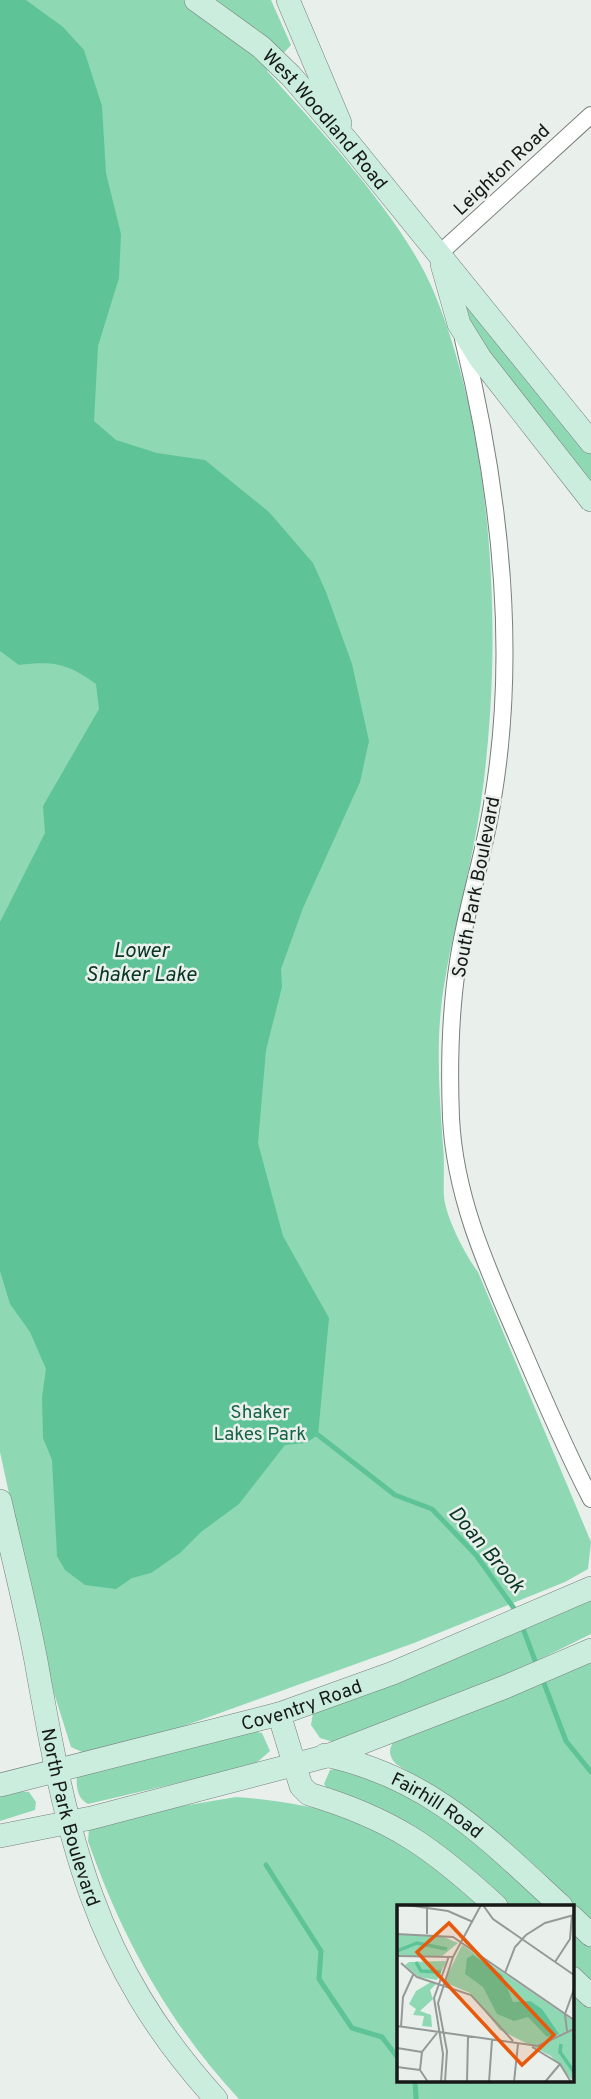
<svg xmlns="http://www.w3.org/2000/svg" width="591" height="2099" font-family="Overpass,sans-serif">
<style>
.green{fill:#8fd8b4}
.water{fill:#5ec497}
.lines{fill:none;stroke-linecap:round;stroke-linejoin:round}
.stream{stroke:#5ec497;stroke-width:5}
.street-casing{stroke:#787e7b;stroke-width:18}
.secondary-casing{stroke:#787e7b;stroke-width:24}
.street{stroke:#fff;stroke-width:16}
.secondary{stroke:#caedde;stroke-width:23}
.labels{text-anchor:middle;stroke-width:5;stroke-linejoin:round;paint-order:stroke}
.street-label{font-size:19px;fill:#171918;stroke:#e9f0ec}
.park-label{font-size:19px;fill:#176446;stroke:#e9f0ec}
.water-label{font-size:21px;font-style:italic;fill:#083624;stroke:#e9f0ec}
.inset-river{fill:none;stroke:#5ec497;stroke-width:3.5}
.inset-road{fill:none;stroke:#959a97;stroke-width:2}
.view{fill:#e8590c;fill-opacity:0.15;stroke:#e8590c;stroke-width:3.5}
.inset-edge{fill:none;stroke:#171918;stroke-width:3.5}
</style>
<rect width="100%" height="100%" fill="#e9f0ec"/>
<path class="green" d="M0,0H271L291,45L267,71C320,130 403,219 433,290C485,413 499,582 490,714C487,759 482,804 473,848C465,892 452,935 445,980C435,1035 439,1090 443,1146C445,1163 443,1180 444,1197C446,1218 466,1256 478,1272L591,1542L588,1569L565,1582L414,1643L195,1722L161,1734L82,1752L71,1747L48,1674L0,1452Z
M439,254L591,442V500L481,358Z
M591,1597V1634L522,1668L333,1742L320,1738L311,1725L313,1713Z
M591,1657V1923L465,1808L396,1764C387,1754 389,1748 396,1738Z
M249,1730L262,1733L270,1751L254,1765L88,1804C77,1798 76,1787 77,1775Z
M340,1768L426,1801L550,1906H509C480,1879 452,1851 418,1829C391,1812 359,1802 329,1791L324,1784L330,1770Z
M17,1791L29,1792L36,1802L35,1810L0,1821V1796Z
M236,1797C291,1801 348,1812 398,1838C425,1852 459,1887 483,1906H398V2080H572V1990L591,2008V2099H239C169,2024 122,1938 88,1841L89,1828L99,1820Z
M572,1926L591,1944V1983L572,1965Z"/>
<path class="water" d="M0,0H26L63,27L84,50L102,106L106,173L121,234L119,278L98,346L94,421L116,440L157,453L205,460L269,512L313,563L326,592L352,664L369,741L360,782L303,908L281,969L282,987L266,1050L258,1143L283,1236L329,1318L318,1435L306,1443L285,1445L239,1504L201,1532L180,1553L151,1573L132,1578L116,1589L85,1585L65,1570L57,1556L52,1460L43,1438L42,1397L46,1369L30,1332L10,1304L0,1271V922L45,833L43,806L99,709L96,684C67,663 53,661 19,665L0,651Z"/>
<g class="lines">
<path class="stream" d="M318,1435L395,1495L432,1509L476,1555L518,1614
M521,1623L537,1666
M542,1678L566,1741L591,1772
M266,1865L321,1951L319,1979L352,2028L382,2037L398,2058
M415,2080L416,2099"/>
<g class="street-casing">
<path id="street" d="M439,254L591,115
M463,339C499,486 518,648 493,798C485,853 466,907 458,962C450,1013 449,1067 451,1118C455,1200 489,1272 521,1346C543,1397 565,1449 591,1499"/>
</g>
<g class="secondary-casing">
<g id="secondary">
<path id="s1" d="M196,0L261,47L291,76L348,142L591,442"/>
<path d="M288,0L340,123"/>
<path d="M442,264L459,324L480,358L591,500"/>
<path id="s2" d="M0,1501C12,1554 26,1608 36,1661C67,1836 92,1963 216,2099"/>
<path d="M279,1714L301,1786L309,1794C393,1819 433,1848 496,1906"/>
<path id="s3" d="M325,1755C429,1777 486,1837 561,1906"/>
<path id="s4" d="M0,1785L279,1714L393,1673L591,1588"/>
<path d="M0,1836L91,1818L327,1756L505,1687L591,1650"/>
<path d="M572,1917L591,1935"/>
<path d="M572,1978L591,1996"/>
</g>
</g>
<use href="#street" class="street"/>
<use href="#secondary" class="secondary"/>
</g>
<g class="labels">
<g class="street-label">
<text dy="7" stroke="none"><textPath href="#s1" startOffset="177">West Woodland Road</textPath></text>
<text transform="translate(501 169) rotate(-43)" y="7">Leighton Road</text>
<text transform="translate(475 887) rotate(-79)" y="7">South Park Boulevard</text>
<text dy="7" stroke="none"><textPath href="#s4" startOffset="312">Coventry Road</textPath></text>
<text dy="7" stroke="none"><textPath href="#s3" startOffset="124">Fairhill Road</textPath></text>
<text dy="7" stroke="none"><textPath href="#s2" startOffset="324">North Park Boulevard</textPath></text>
</g>
<g class="park-label">
<text x="260" y="1418">Shaker<tspan x="260" dy="22">Lakes Park</tspan></text>
</g>
<g class="water-label">
<text x="141" y="957">Lower<tspan x="141" dy="24">Shaker Lake</tspan></text>
<text transform="translate(487 1549) rotate(50)" y="7">Doan Brook</text>
</g>
</g>
<g transform="translate(397 1905)">
<rect width="177" height="177" fill="#e9f0ec"/>
<path d="M0,30H42L61,38L44,52L0,51ZM65,40L177,116V177L154,151L103,125L73,88L47,77ZM12,57L48,56L49,57L40,75L22,72L8,60ZM34,77L39,79L33,85L36,94L23,106L34,110L35,122L25,121L27,111L16,110L19,104L12,99L19,86Z" fill="#8fd8b4"/>
<path d="M76,50L105,70L116,97L133,96L145,104L162,129L150,132L131,112L117,116L100,109L86,82L68,69L70,53Z" fill="#5ec497"/>
<path class="inset-river" d="M0,46L20,38L50,44M19,57L24,66L44,67M164,139L163,147L177,167"/>
<path class="inset-road" d="M10,0L51,6L76,17M30,0V29M86,0L96,14L177,70M0,29L56,32L177,115M0,51L56,52L84,0M158,57L173,34L175,10M4,58L20,72L74,90L116,136M108,68L118,42L129,30L148,18L177,10M0,121L141,141L177,124M4,122L6,92L16,70M170,126L168,109L177,84M135,142L163,159L174,177M0,143L25,147M0,162L23,165M31,177L23,165L25,147L40,128M44,177L46,149L37,93L52,51M48,177L50,146L41,98L56,52M70,177L71,131M92,177L95,135M117,177L121,139M148,177L163,159"/>
<path class="view" d="M52,18L157,130L125,160L20,47Z"/>
<rect width="177" height="177" class="inset-edge"/>
</g>
</svg>
